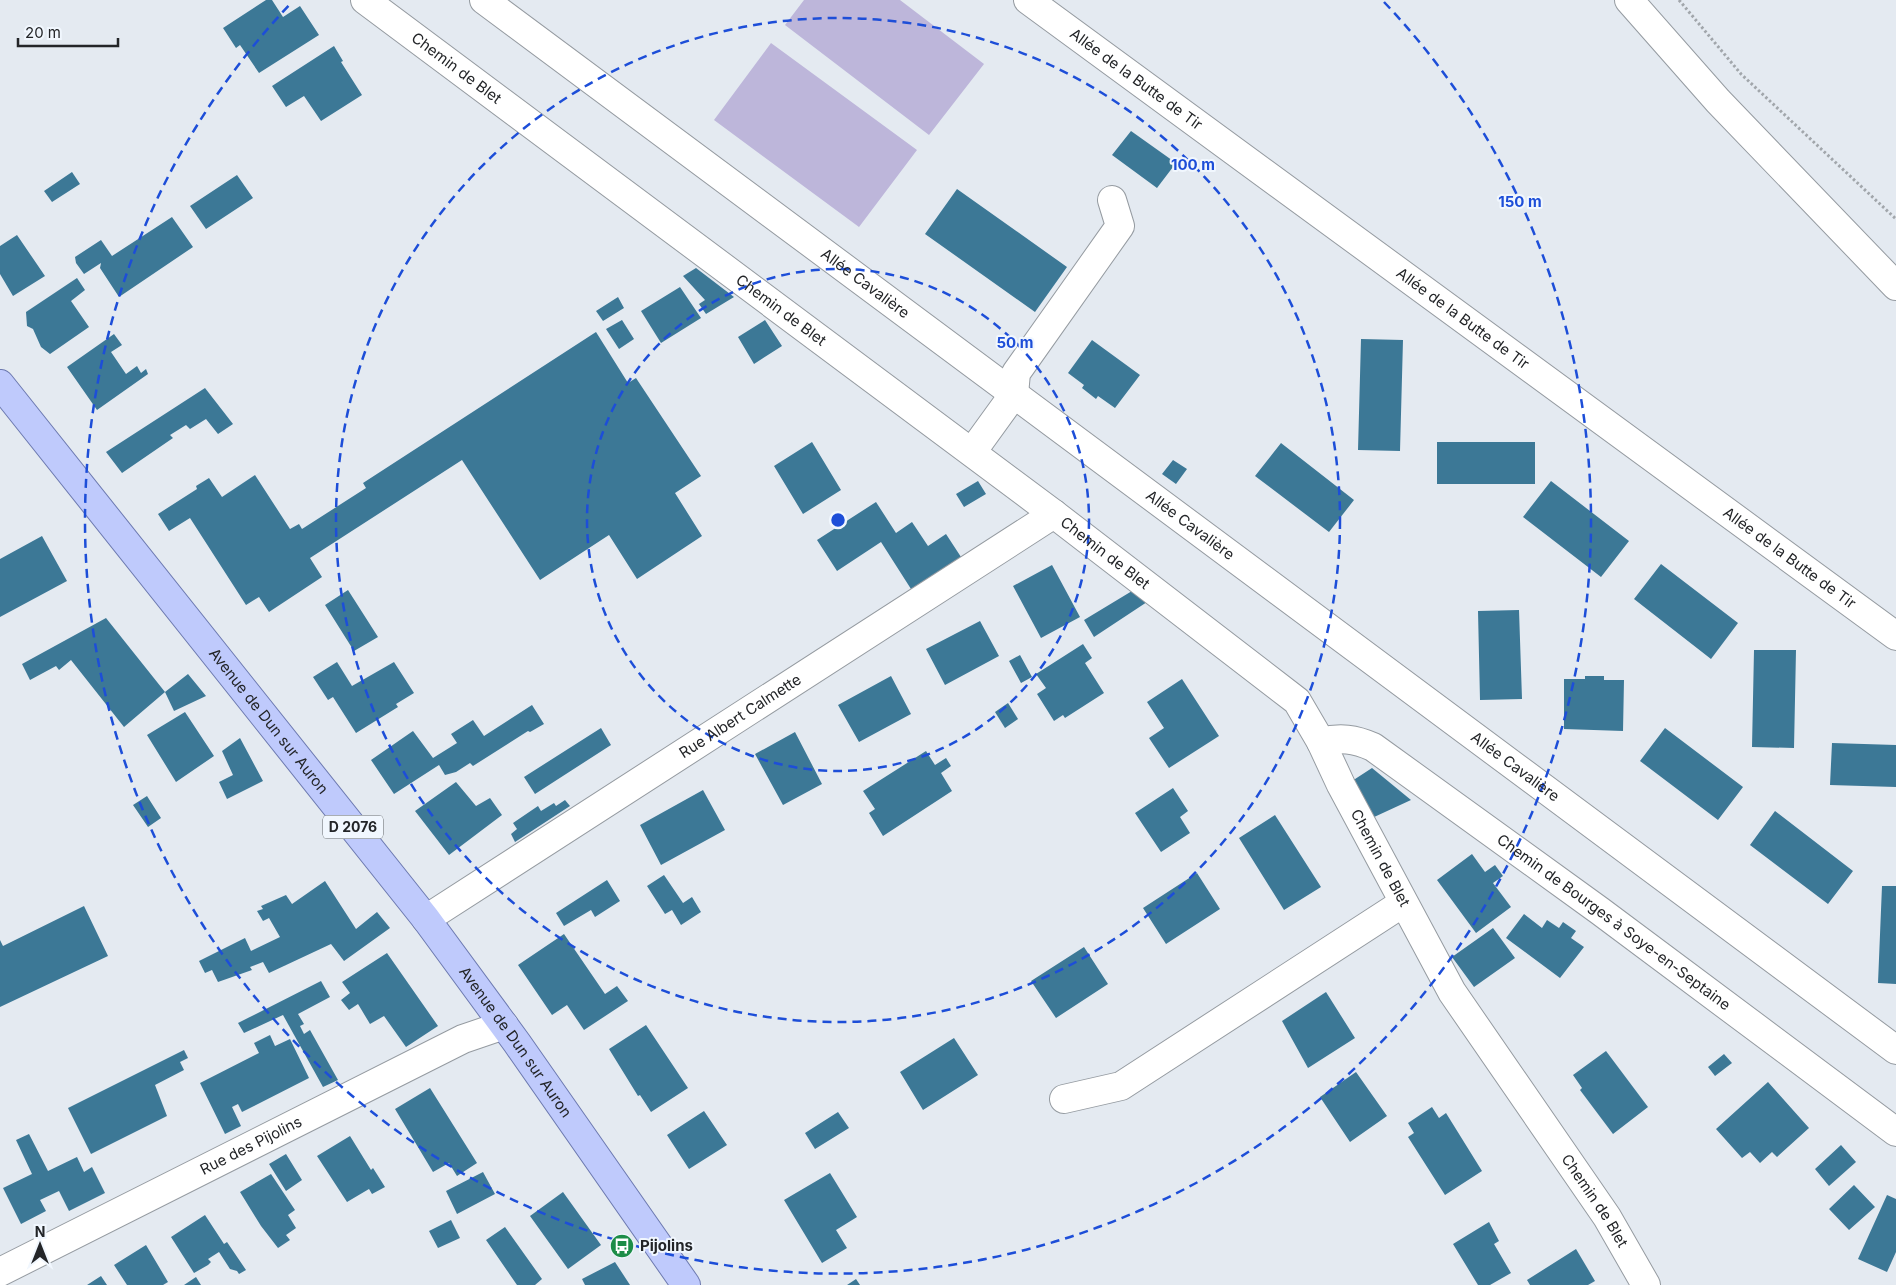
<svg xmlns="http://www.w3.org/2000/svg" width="1896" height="1285" font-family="Inter,sans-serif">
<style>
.green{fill:#bdb6da}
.building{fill:#3c7896}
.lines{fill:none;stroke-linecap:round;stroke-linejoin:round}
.minor-casing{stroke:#959ba1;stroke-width:30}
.major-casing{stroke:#6d7ab0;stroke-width:30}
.path{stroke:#a1a6ab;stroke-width:3;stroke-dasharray:2.5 2.5;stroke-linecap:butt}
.minor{stroke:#fff;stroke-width:28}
.major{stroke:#bfcafc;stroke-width:28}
.ring{fill:none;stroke:#1d4ed8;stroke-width:2.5;stroke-dasharray:9 6}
.labels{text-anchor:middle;stroke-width:4;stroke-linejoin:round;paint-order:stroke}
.shield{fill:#f1f7fe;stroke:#616468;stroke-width:1}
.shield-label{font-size:14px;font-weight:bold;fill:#232528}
.street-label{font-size:15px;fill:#232528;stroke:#f1f7fe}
.poi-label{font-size:15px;font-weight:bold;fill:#232528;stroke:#f1f7fe;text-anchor:start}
.centre{fill:#1d4ed8;stroke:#f1f7fe;stroke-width:2.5}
.ring-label{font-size:15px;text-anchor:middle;font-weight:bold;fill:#1d4ed8;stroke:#f1f7fe;stroke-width:4;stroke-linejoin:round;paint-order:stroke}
</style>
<rect width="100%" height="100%" fill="#e4eaf1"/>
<path class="green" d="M804,0H900L984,64L929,135L785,25Z
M771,43L917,150L859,227L714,120Z"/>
<path class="building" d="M266,0H272L283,17L300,6L319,35L259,73L240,45L236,48L223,28Z
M334,46L343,61L341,62L362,95L321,121L304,96L286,107L272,86Z
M1131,131L1176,163L1157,188L1112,155Z
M72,172L80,184L52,202L44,191Z
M237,175L253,198L206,229L190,206Z
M957,189L1067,267L1035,312L925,234Z
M172,217L193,247L119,297L100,268L101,263L84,274L76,263L75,257L101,240L112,256Z
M17,235L45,276L13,296L0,274V246Z
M696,268L734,297L706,314L699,304L705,300L683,276Z
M77,278L85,290L71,301L89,327L50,354L41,347L33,329L27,326L26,312Z
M680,287L701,318L661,343L641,311Z
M618,297L624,308L603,321L596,311Z
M622,320L634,339L619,349L606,329Z
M765,320L782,346L754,364L738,337Z
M596,332L628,383L636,378L701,476L675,493L702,536L637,579L609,535L540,580L462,460L310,558L322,577L269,612L259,597L246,605L190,518L169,531L158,514L197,489L196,486L209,478L222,497L255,475L290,529L299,524L302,529L366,488L363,483Z
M114,334L122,345L111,352L126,374L137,366L141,373L146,369L148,374L97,410L67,367Z
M1361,339L1403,340L1400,451L1358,450Z
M1092,340L1140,375L1115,408L1098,396L1096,399L1082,388L1084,385L1068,373Z
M205,388L233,424L218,434L206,419L190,429L186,425L170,435L173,438L122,473L106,452Z
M812,442L841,490L803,514L774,466Z
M1437,442H1535V484H1437Z
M1281,443L1354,500L1329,532L1255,476Z
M1173,460L1187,469L1176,484L1162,474Z
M978,481L986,494L964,507L956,494Z
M1551,481L1629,541L1601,577L1523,517Z
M876,502L896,533L912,522L928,546L946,534L961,557L911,589L881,542L837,571L817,540Z
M42,536L67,581L0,617V559Z
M1661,564L1738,623L1711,659L1634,599Z
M1052,565L1080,617L1041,638L1013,586Z
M348,590L378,637L354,651L325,605Z
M1132,591L1147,602L1094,637L1084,620Z
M1519,610L1522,699L1480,700L1478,611Z
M106,618L165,692L124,727L71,660L59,670L56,666L30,680L22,664Z
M980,621L999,656L945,685L926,649Z
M1083,644L1092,658L1085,663L1104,693L1065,718L1063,715L1054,721L1037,694L1046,688L1036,674Z
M1754,650H1796L1794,748L1752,747Z
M1020,655L1032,677L1021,683L1009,661Z
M337,662L352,686L394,662L414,693L396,704L398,707L356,733L333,697L328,700L313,677Z
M188,674L206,696L174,711L165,692Z
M891,676L911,714L859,742L838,705Z
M1585,676H1604V680H1624L1623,731L1564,729V679H1585Z
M1182,679L1219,736L1169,768L1149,738L1164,728L1147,702Z
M1008,703L1018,719L1005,728L995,712Z
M532,705L544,724L530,732L528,731L473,766L470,763L456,772L445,775L439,765L394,794L371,760L413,731L433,758L457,743L451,734L473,720L484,736Z
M185,712L214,756L176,782L147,735Z
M601,728L611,745L535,794L524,777Z
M1665,728L1743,787L1718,820L1640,761Z
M795,732L822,784L783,805L755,754Z
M240,738L263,781L227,799L219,782L233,775L222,751Z
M1832,743L1896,745V787L1830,785Z
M926,751L935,765L946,758L951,766L941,773L952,791L883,836L869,813L875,809L863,791Z
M1372,768L1411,800L1372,818L1352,781Z
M456,782L476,806L490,798L502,815L449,855L415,811Z
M1173,788L1188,811L1180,817L1190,833L1161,852L1135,813Z
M703,790L725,830L661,865L640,825Z
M147,796L161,818L148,827L133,805Z
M565,800L570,806L515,842L511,834L517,829L513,823L538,806L541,811L554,803L556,806Z
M1775,811L1853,871L1828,904L1750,845Z
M1275,815L1321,887L1284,910L1239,838Z
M1472,854L1485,872L1495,865L1503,876L1493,883L1511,907L1476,933L1437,880Z
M1197,873L1220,909L1166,944L1143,908Z
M664,875L683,903L692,897L701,912L681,925L672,910L665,914L647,886Z
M607,880L620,901L595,917L591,910L564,926L556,913Z
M325,881L356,929L377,912L390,928L344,961L331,944L269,973L263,962L250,967L252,970L218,982L212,970L205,973L199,961L245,938L251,951L280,937L269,918L263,921L257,911L263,909L261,906L286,895L292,904Z
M1882,886H1896V984L1878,983Z
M84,906L108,956L0,1007V940L3,946Z
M1524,914L1542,928L1547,920L1559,928L1563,922L1576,931L1571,938L1584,947L1560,978L1506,938Z
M1493,928L1515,958L1474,987L1452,957Z
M564,934L605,994L617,986L628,1001L584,1030L567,1005L552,1015L518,965Z
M1084,947L1108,984L1056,1018L1031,981Z
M387,953L438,1026L406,1047L384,1016L370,1024L358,1004L349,1010L341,1000L350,993L342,982Z
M321,981L330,997L298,1014L304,1024L300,1026L304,1034L310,1030L338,1080L323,1087L283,1015L244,1033L238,1023Z
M1326,992L1355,1038L1308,1068L1282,1021Z
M646,1025L688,1088L651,1112L640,1095L638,1096L609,1049Z
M270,1035L275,1046L290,1039L309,1078L242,1112L238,1104L232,1107L241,1126L225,1134L200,1083L259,1053L254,1043Z
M954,1038L978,1075L923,1110L900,1072Z
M184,1050L188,1058L180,1062L184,1070L155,1085L167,1116L91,1154L68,1108Z
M1606,1051L1648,1107L1613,1134L1580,1090L1582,1088L1573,1075Z
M1724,1054L1732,1063L1715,1076L1708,1067Z
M1356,1072L1387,1116L1350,1142L1320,1097Z
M1768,1082L1809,1128L1777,1157L1772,1152L1760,1163L1750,1152L1742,1158L1716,1129Z
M430,1088L477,1163L457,1176L449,1163L433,1172L395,1109Z
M1432,1107L1439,1118L1446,1113L1482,1171L1445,1195L1408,1137L1414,1133L1408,1123Z
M704,1111L727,1145L689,1169L667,1135Z
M838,1112L849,1128L815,1149L805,1133Z
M29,1134L48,1171L77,1157L84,1172L92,1167L105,1193L69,1211L59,1191L40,1200L46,1211L21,1224L3,1188L32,1174L16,1140Z
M350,1136L371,1170L373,1168L385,1187L372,1194L369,1189L347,1202L317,1156Z
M1841,1145L1856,1162L1829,1186L1815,1169Z
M286,1154L302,1180L286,1191L269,1164Z
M483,1172L495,1194L457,1214L446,1191Z
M830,1173L857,1217L836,1230L847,1248L822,1263L784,1200Z
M271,1174L295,1210L288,1215L296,1228L286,1235L290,1240L278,1248L261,1226L240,1192Z
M1854,1185L1875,1207L1849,1230L1829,1209Z
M563,1192L601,1245L568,1269L530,1216Z
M1887,1195L1896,1199V1252L1887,1272L1858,1259Z
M205,1215L224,1244L227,1242L246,1270L239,1274L237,1271L230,1269L219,1252L208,1259L211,1262L208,1265L194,1273L171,1237Z
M451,1220L460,1238L438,1248L429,1231Z
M1489,1222L1499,1241L1494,1244L1511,1273L1490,1285H1478L1453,1244Z
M505,1227L542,1279L535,1285H517L486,1240Z
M146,1245L168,1282L163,1285H127L114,1265Z
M1576,1249L1595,1281L1588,1285H1530L1527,1280Z
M615,1262L630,1285H585L582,1279Z
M101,1276L107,1285H87Z
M196,1277L201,1285H184Z
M856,1279L860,1285H847Z"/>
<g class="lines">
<g class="minor-casing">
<g id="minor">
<path id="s1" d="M365,0L1054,514L1297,701L1321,742L1341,785L1452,992L1607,1217L1646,1285"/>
<path id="s2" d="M484,0L1896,1050"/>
<path id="s3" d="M1028,0L1896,636"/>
<path d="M1629,0L1718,101L1896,286"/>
<path d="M972,452L1014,394L1016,373L1120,226L1112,200"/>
<path id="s4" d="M1321,742C1340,737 1355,739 1373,747L1600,911L1896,1132"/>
<path id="s5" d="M426,919L1054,514"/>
<path d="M1064,1099L1121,1086L1403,903"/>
<path id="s6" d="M0,1272L463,1039L504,1025"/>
</g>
</g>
<g class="major-casing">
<g id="major">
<path id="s7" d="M0,384L426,919L517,1043L686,1285"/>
</g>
</g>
<path class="path" d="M1679,0L1741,74L1896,219"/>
<use href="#minor" class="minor"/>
<use href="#major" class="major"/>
</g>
<g class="ring">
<circle cx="838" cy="520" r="251"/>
<circle cx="838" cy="520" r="502"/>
<path d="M1384 2A753 753 0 1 1 292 2"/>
</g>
<defs>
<g id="bus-disc" transform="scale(1.25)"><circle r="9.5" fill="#1c8d47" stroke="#f1f7fe"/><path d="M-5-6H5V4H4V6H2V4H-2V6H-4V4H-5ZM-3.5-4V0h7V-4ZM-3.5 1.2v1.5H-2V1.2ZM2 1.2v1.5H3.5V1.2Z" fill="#fff"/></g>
</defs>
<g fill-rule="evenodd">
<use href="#bus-disc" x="622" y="1246"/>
</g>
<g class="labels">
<rect class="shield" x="323" y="815.5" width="60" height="23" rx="4"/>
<g class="shield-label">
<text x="353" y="832">D 2076</text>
</g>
<g class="street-label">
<text dy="5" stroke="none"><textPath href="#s1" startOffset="114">Chemin de Blet</textPath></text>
<text dy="5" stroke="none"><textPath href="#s3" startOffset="134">Allée de la Butte de Tir</textPath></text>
<text dy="5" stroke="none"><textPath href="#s2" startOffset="475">Allée Cavalière</textPath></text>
<text dy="5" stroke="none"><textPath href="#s1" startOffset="519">Chemin de Blet</textPath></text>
<text dy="5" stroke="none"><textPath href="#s3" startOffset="539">Allée de la Butte de Tir</textPath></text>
<text dy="5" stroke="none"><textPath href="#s2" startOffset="880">Allée Cavalière</textPath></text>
<text dy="5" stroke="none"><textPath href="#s1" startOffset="924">Chemin de Blet</textPath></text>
<text dy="5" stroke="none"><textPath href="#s3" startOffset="944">Allée de la Butte de Tir</textPath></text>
<text dy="5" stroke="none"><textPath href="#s5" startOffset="374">Rue Albert Calmette</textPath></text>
<text dy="5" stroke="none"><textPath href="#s7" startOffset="431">Avenue de Dun sur Auron</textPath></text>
<text dy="5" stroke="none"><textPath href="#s2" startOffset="1285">Allée Cavalière</textPath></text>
<text dy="5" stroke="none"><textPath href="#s1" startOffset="1344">Chemin de Blet</textPath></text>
<text dy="5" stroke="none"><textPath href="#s4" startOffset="351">Chemin de Bourges à Soye-en-Septaine</textPath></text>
<text dy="5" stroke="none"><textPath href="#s7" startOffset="836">Avenue de Dun sur Auron</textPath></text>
<text dy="5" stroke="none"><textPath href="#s6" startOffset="281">Rue des Pijolins</textPath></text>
<text dy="5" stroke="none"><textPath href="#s1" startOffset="1749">Chemin de Blet</textPath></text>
</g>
<g class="poi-label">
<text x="640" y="1251">Pijolins</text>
</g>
</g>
<circle cx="838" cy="520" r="8" class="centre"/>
<g class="ring-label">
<text x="1193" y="170">100 m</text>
<text x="1520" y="207">150 m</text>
<text x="1015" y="348">50 m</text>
</g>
<g transform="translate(40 1245)" stroke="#f1f7fe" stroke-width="4" paint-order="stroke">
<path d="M0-4L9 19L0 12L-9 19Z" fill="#232528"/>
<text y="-8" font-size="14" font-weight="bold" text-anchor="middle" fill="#232528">N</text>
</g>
<path d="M18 38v8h100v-8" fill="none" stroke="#232528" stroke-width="2.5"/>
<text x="25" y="38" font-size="15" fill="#232528" stroke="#f1f7fe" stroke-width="4" paint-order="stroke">20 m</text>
</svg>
